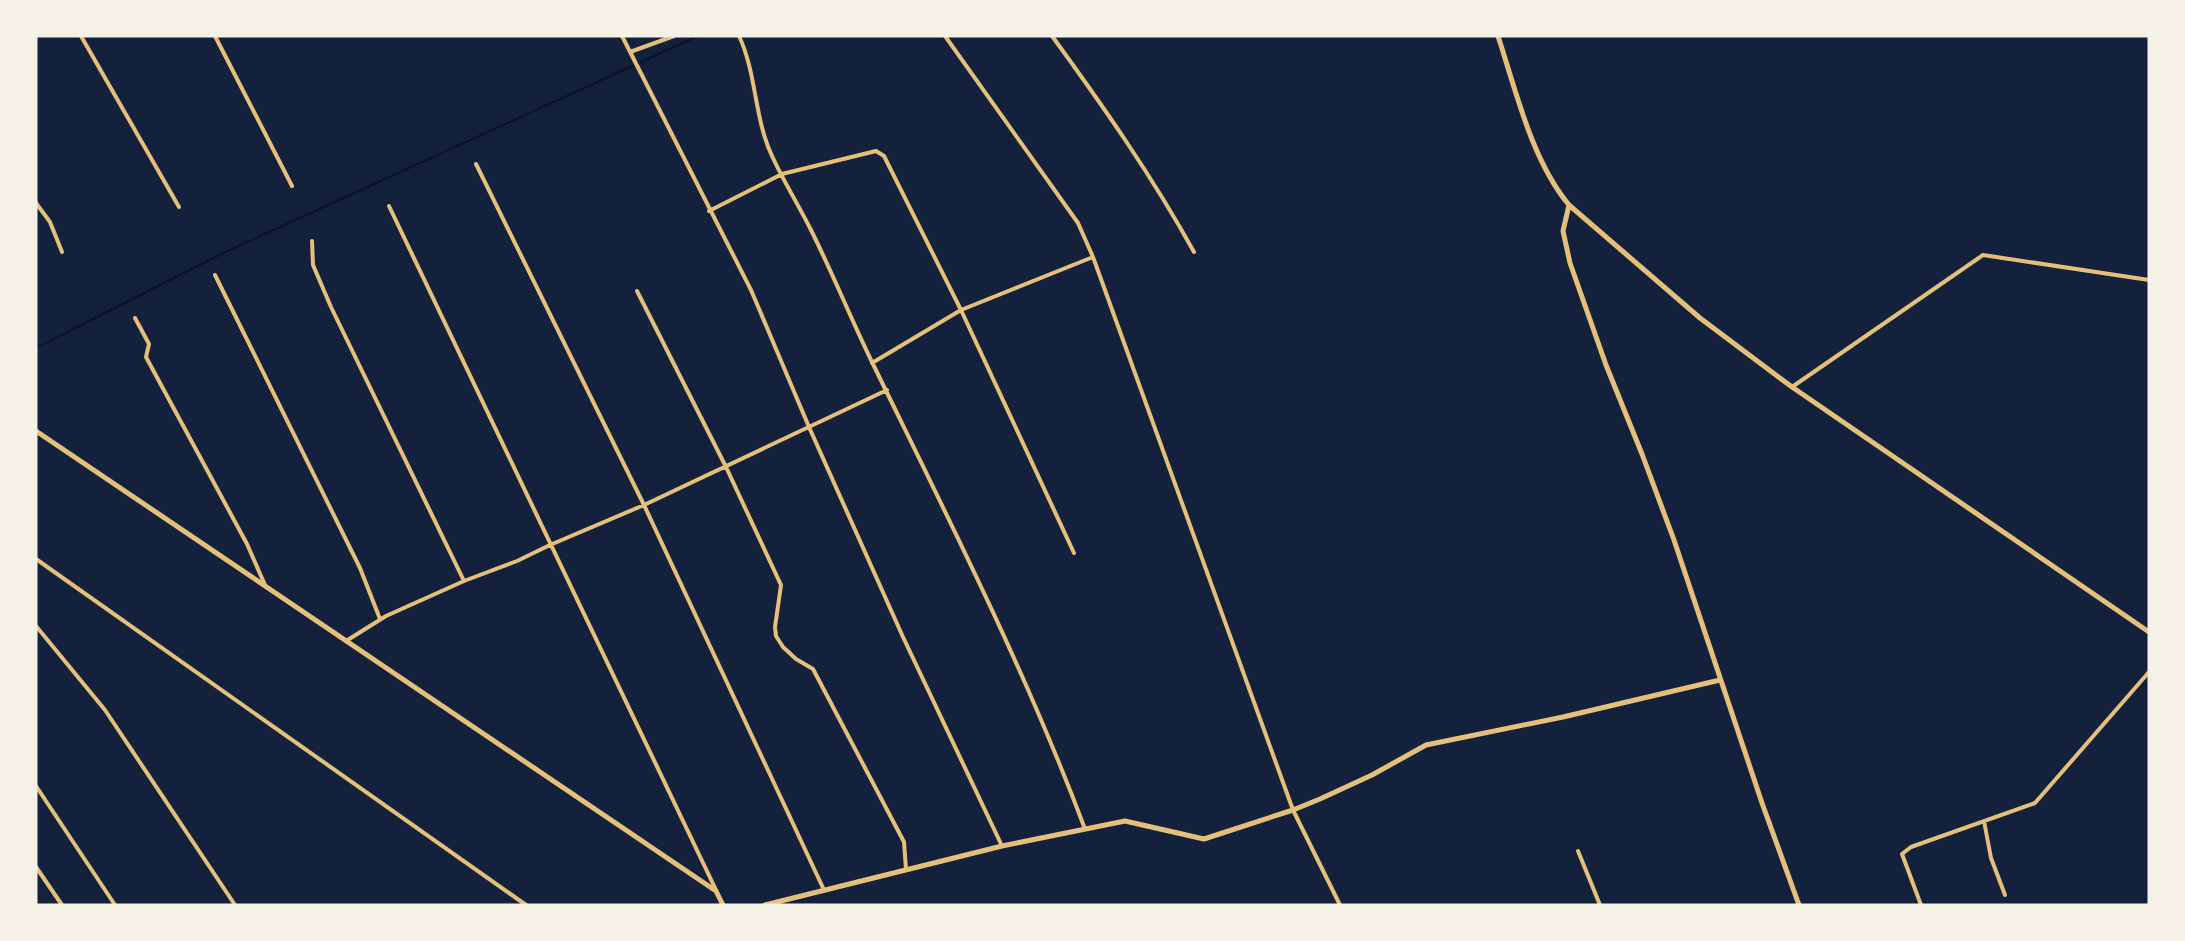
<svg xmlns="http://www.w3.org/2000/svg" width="2185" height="941" font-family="'Exo 2',sans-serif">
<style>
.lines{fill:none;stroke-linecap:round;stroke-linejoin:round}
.stream{stroke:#0b132b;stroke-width:2}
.minor{stroke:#e5c07b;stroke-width:4}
.tertiary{stroke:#e5c07b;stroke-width:5}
</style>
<rect width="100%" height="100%" fill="#14213d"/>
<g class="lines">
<path class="stream" d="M36,348L221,254L698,36"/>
<path class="minor" d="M81,36L179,207
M215,36L292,186
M622,36L751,290L809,427L903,637L1002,846
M739,36C757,74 754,120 773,158C784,182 799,206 811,230C833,274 851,319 872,362C947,516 1025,669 1085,829
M945,36L1078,223L1093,257L1293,810L1340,905
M1052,36C1103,106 1152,176 1194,252
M630,52L674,36
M476,164L644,505L824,890
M36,203L50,222L62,252
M389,206L716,890
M709,211L782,174L876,151L884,156L961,310L1074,553
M312,241L313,265L331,307L464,581
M215,275L360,568L380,619
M637,291L726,467L781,585L775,627L776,636L783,647L796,659L813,669L904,842L906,869
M135,318L149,344L146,357L247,544L265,585
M872,363L961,310L1093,257
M1792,387L1983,255L2149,280
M36,559L526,905
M36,626L105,710L235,905
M346,641L386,616L464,581L517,561L550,545L644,505L887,390
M36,786L115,905
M1984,821L1991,858L2005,895
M1578,851L1600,905
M36,867L62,905
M1921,905L1902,854L1911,847L2035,803L2149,672"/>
<path class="tertiary" d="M1498,36C1516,91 1532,161 1569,205L1700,318L1792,387L2149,632
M1569,205L1563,231L1570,263L1606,365L1642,454L1674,540L1762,803L1799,905
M36,431L716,891L723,905
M765,905L1002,846L1125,821L1204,839L1293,810L1320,799L1372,775L1426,745L1563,717L1720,680"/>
</g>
<rect width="2185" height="941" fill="none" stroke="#f6f1e7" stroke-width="75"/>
</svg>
